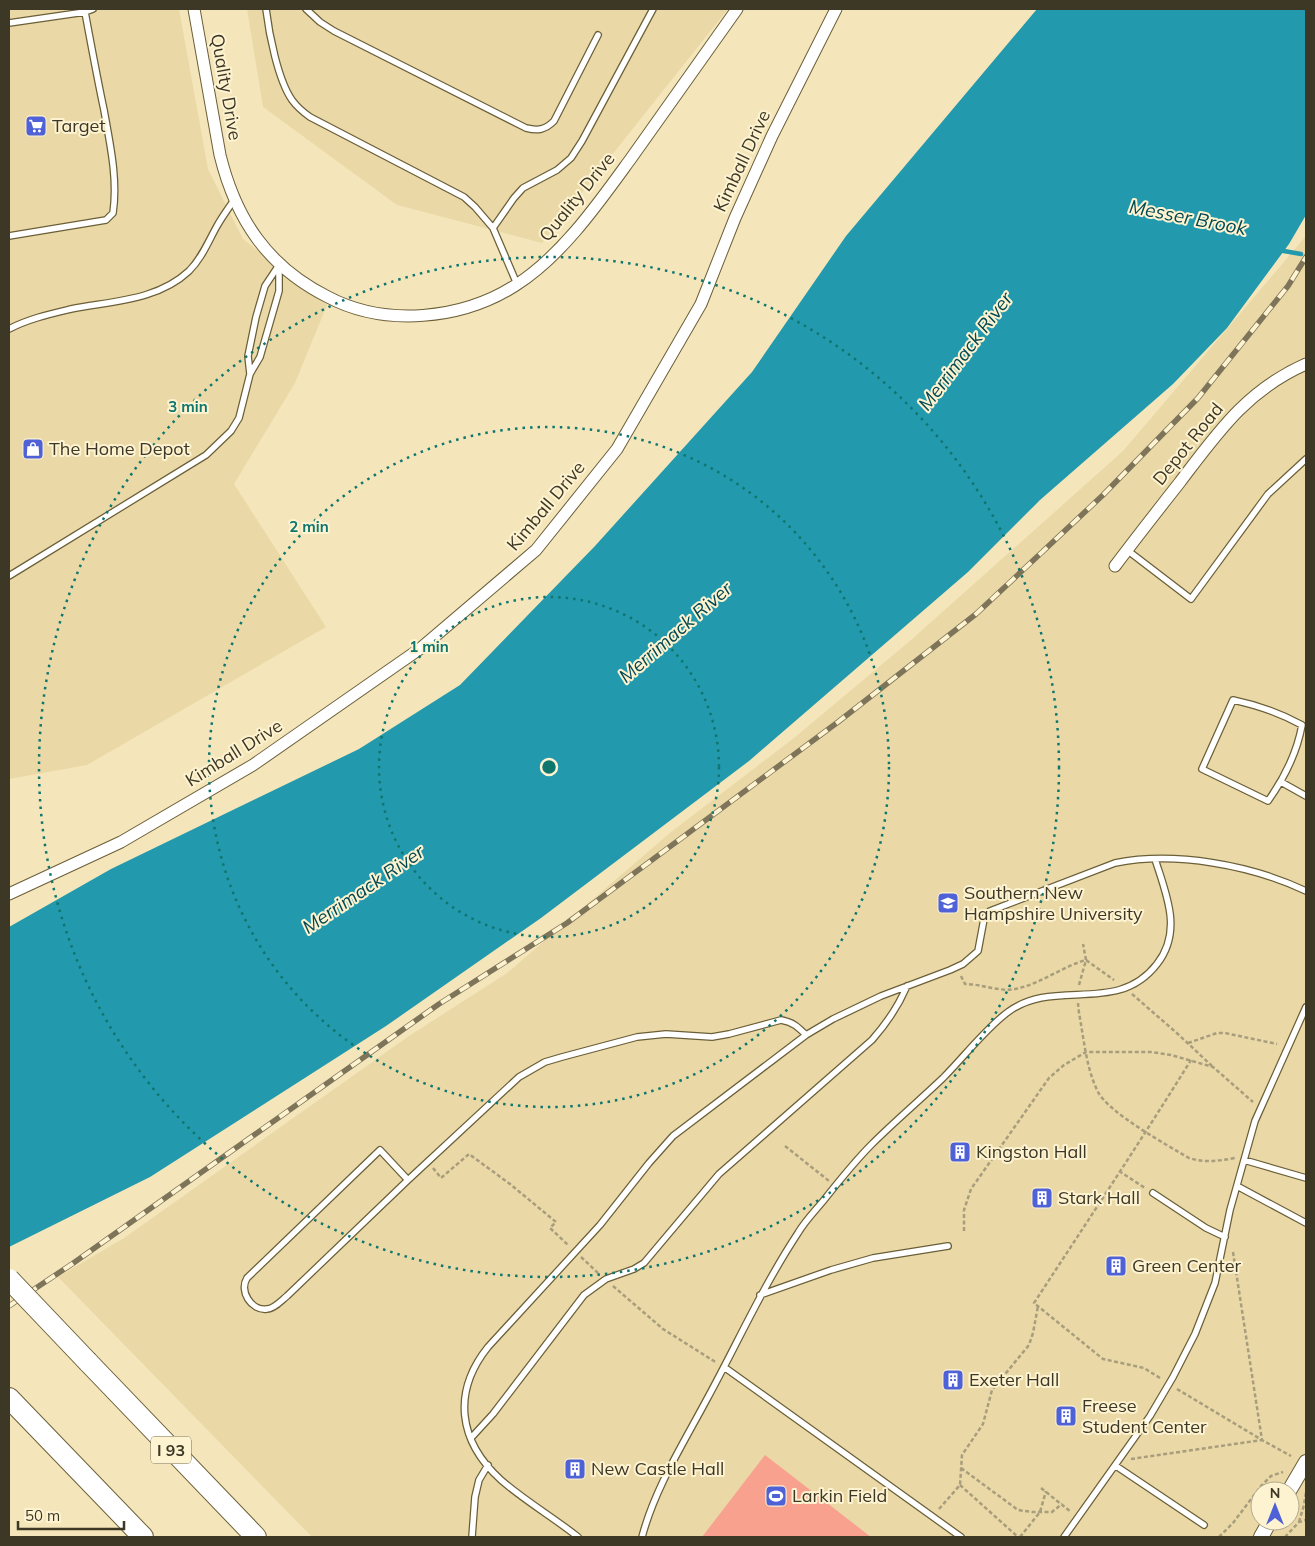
<svg xmlns="http://www.w3.org/2000/svg" width="1315" height="1546" font-family="Mulish,sans-serif">
<style>
.built{fill:#ead9a7;fill-rule:evenodd}
.green{fill:#f8a18e}
.water{fill:#2299ad}
.lines{fill:none;stroke-linecap:round;stroke-linejoin:round}
.stream{stroke:#2299ad;stroke-width:4.5}
.service-casing{stroke:#6b5f38;stroke-width:8}
.minor-casing{stroke:#6b5f38;stroke-width:13}
.tertiary-casing{stroke:#6b5f38;stroke-width:16}
.motorway-casing{stroke:#6b5f38;stroke-width:22}
.path{stroke:#a89d7c;stroke-width:2.5;stroke-dasharray:4 2.5;stroke-linecap:butt}
.service{stroke:#fff;stroke-width:5.5}
.minor{stroke:#fff;stroke-width:11}
.tertiary{stroke:#fff;stroke-width:14}
.motorway{stroke:#fff;stroke-width:20}
.rail-casing{stroke:#7d7459;stroke-width:5.5}
.rail{stroke:#fef3d0;stroke-width:4;stroke-dasharray:11;stroke-linecap:butt}
.motorway-bridge-casing{stroke:#6b5f38;stroke-width:22;stroke-linecap:butt}
.motorway-bridge{stroke:#fff;stroke-width:20}
.ring{fill:none;stroke:#0f766e;stroke-width:2.5;stroke-dasharray:2.5 5}
.labels{text-anchor:middle;stroke-width:4;stroke-linejoin:round;paint-order:stroke}
.shield{fill:#fef3d0;stroke:#776f59;stroke-width:1}
.shield-label{font-size:16px;font-weight:bold;fill:#3d3726}
.street-label{font-size:18px;fill:#3d3726;stroke:#fef3d0}
.poi-label{font-size:18px;fill:#3d3726;stroke:#fef3d0;text-anchor:start}
.water-label{font-size:19px;font-style:italic;fill:#024853;stroke:#fef3d0}
.centre{fill:#0f766e;stroke:#fef3d0;stroke-width:2.5}
.ring-label{font-size:15px;text-anchor:middle;font-weight:bold;fill:#0f766e;stroke:#fef3d0;stroke-width:4;stroke-linejoin:round;paint-order:stroke}
</style>
<rect width="100%" height="100%" fill="#f4e6ba"/>
<path class="built" d="M9,9H179L208,169L243,239L327,305L295,383L234,484L326,627L87,765L9,779Z
M247,9H728L542,243L397,205L263,107Z
M1306,236V1537H312L58,1277L124,1238L409,1036L507,973L671,832L794,738L911,640L1123,451ZM1260,1491H1290V1521H1260Z"/>
<path class="green" d="M765,1455L871,1537H702Z"/>
<path class="water" d="M1037,9H1306V215L1289,244L1227,328L1173,384L1040,500L968,572L749,761L541,918L386,1026L150,1177L9,1247V927L111,869L359,749L460,685L595,546L752,372L846,236Z"/>
<g class="lines">
<path class="stream" d="M1278,250L1301,254"/>
<g class="service-casing">
<path id="service" d="M266,9C269,34 278,80 292,100C297,107 303,112 310,117L464,197L475,207L493,228L517,284
M306,9L320,22L334,31L526,128C538,131 545,130 554,121L598,35
M9,23L85,12L93,9
M493,228L514,198L523,188L557,170L571,158L582,141L653,9
M9,236L106,220L113,213C118,179 110,144 104,110C97,77 91,44 85,12
M9,329C28,319 50,314 71,309C111,301 157,301 189,271C202,258 208,242 217,226C222,217 228,209 234,200
M250,374L248,356L256,317L265,286L279,265
M1127,550L1191,599L1268,494L1306,459
M9,576L206,455L231,431L239,418L250,374L260,357L279,291V265
M1233,700C1257,705 1280,713 1302,725C1297,753 1285,777 1268,801L1202,769Z
M1281,782L1306,796
M1244,1160L1306,1178
M408,1180L380,1150L247,1278C239,1291 251,1311 267,1309C274,1309 282,1300 287,1296L408,1180L519,1077L545,1062L562,1057L637,1037L666,1034L712,1037L729,1034L781,1020C793,1022 798,1027 806,1035
M1237,1186L1306,1223
M1153,1193L1206,1228L1225,1237
M760,1295L831,1270L873,1258L948,1246
M724,1367L961,1537
M471,1438L493,1414L584,1295L606,1279L634,1269L644,1263L719,1174L872,1040C887,1023 898,1007 907,986
M1116,1466L1204,1525
M472,1537L475,1497L479,1480L488,1465
M578,1537C553,1517 525,1501 501,1480C458,1441 452,1392 488,1347L600,1225L649,1163L673,1136L806,1035L833,1019L881,996L950,970L963,964L978,951L984,919L990,911L1115,863C1175,851 1251,865 1306,891
M642,1537C655,1488 683,1444 707,1399C737,1344 763,1286 798,1233C805,1221 815,1211 824,1200C839,1181 855,1161 872,1144C895,1121 920,1100 943,1078C963,1058 986,1028 1008,1012C1055,977 1117,1016 1157,964C1183,931 1166,894 1155,859
M1064,1537L1150,1416L1173,1377L1195,1334L1215,1283L1230,1210L1255,1121L1306,1007"/>
</g>
<g class="minor-casing">
<path id="minor" d="M194,9L220,155C236,220 268,267 328,297C385,327 462,320 516,285C563,255 600,201 632,157C667,108 702,58 737,9
M1115,566C1136,538 1158,510 1180,482C1218,432 1247,390 1306,364
M9,894L121,842L253,765L421,648L536,550L617,449L701,304L735,218L772,136L836,9"/>
</g>
<g class="tertiary-casing">
<path id="tertiary" d="M1289,1491L1306,1462
M1261,1537L1270,1521"/>
</g>
<g class="motorway-casing">
<path id="motorway" d="M88,1362L256,1537
M9,1398L143,1537"/>
</g>
<path class="path" d="M961,976L965,984C982,984 998,992 1015,989C1041,984 1061,967 1086,960L1114,980
M1079,985L1086,960L1083,944
M1132,994L1179,1035L1212,1066
M1078,1003L1079,1013C1084,1039 1086,1068 1098,1092C1109,1113 1167,1145 1189,1158C1205,1163 1218,1161 1235,1158
M1188,1043L1217,1033H1225L1277,1044
M785,1146L829,1181
M433,1168L441,1178L469,1154L510,1184L556,1222L550,1228L568,1245
M1119,1171L1145,1188
M964,1231V1210L971,1189L1049,1078L1064,1065L1086,1052H1151L1171,1055L1213,1067L1253,1102
M1233,1252L1262,1440L1291,1456
M581,1257L599,1274
M613,1286L663,1329L717,1363
M1160,1378L1144,1368L1103,1359L1034,1303C1087,1222 1140,1142 1191,1060
M1131,1459L1262,1440L1177,1389
M961,1468L1018,1510L1032,1512H1052L1062,1504
M960,1485L1018,1537
M1041,1488L1071,1512
M939,1509L960,1485L962,1455L983,1424L992,1390L1029,1345L1033,1333L1038,1306
M1299,1522L1304,1505L1306,1492
M1020,1537L1040,1512L1046,1491
M1219,1537L1233,1523L1261,1486L1271,1476L1283,1472
M1285,1537L1299,1522L1306,1520"/>
<use href="#service" class="service"/>
<use href="#minor" class="minor"/>
<use href="#tertiary" class="tertiary"/>
<use href="#motorway" class="motorway"/>
<g class="rail-casing">
<path id="rail" d="M9,1306L72,1264L439,1004L567,923L838,722L976,614L1103,495L1198,398L1288,286L1306,257"/>
</g>
<use href="#rail" class="rail"/>
<g class="motorway-bridge-casing">
<path id="motorway-bridge" d="M9,1279L88,1362"/>
</g>
<use href="#motorway-bridge" class="motorway-bridge"/>
</g>
<g class="ring">
<circle cx="549" cy="767" r="170"/>
<circle cx="549" cy="767" r="340"/>
<circle cx="549" cy="767" r="510"/>
</g>
<defs>
<g id="supermarket-square" transform="scale(1.125)"><rect x="-9" y="-9" width="18" height="18" rx="4" fill="#4f61d7" stroke="#fef3d0"/><path d="M-6-5.5h2.5l.6 2H6L4.5 2H-2.5L-4.4-4H-6ZM-1.5 3.2a1.3 1.3 0 1 0 .1 0ZM3 3.2a1.3 1.3 0 1 0 .1 0Z" fill="#fff"/></g>
<g id="shop-square" transform="scale(1.125)"><rect x="-9" y="-9" width="18" height="18" rx="4" fill="#4f61d7" stroke="#fef3d0"/><path d="M-5-2.5h2.3a2.7 3.5 0 0 1 5.4 0H5L5.5 6h-11ZM-1.5-2.5h3a1.5 2.3 0 0 0-3 0Z" fill="#fff"/></g>
<g id="university-square" transform="scale(1.125)"><rect x="-9" y="-9" width="18" height="18" rx="4" fill="#4f61d7" stroke="#fef3d0"/><path d="M0-5L7-2L0 1L-7-2ZM-4 1L0 2.5L4 1V4Q0 6-4 4Z" fill="#fff"/></g>
<g id="building-square" transform="scale(1.125)"><rect x="-9" y="-9" width="18" height="18" rx="4" fill="#4f61d7" stroke="#fef3d0"/><path d="M-4-6H4V6H1V3H-1V6H-4ZM-2.5-4.3h1.7v1.8h-1.7ZM.8-4.3h1.7v1.8H.8ZM-2.5-1h1.7V.8h-1.7ZM.8-1h1.7V.8H.8Z" fill="#fff"/></g>
<g id="stadium-square" transform="scale(1.125)"><rect x="-9" y="-9" width="18" height="18" rx="4" fill="#4f61d7" stroke="#fef3d0"/><path d="M0-5a6.5 5 0 1 0 0 10a6.5 5 0 1 0 0-10ZM-3.5-1.8h7v3.6h-7Z" fill="#fff"/></g>
</defs>
<g fill-rule="evenodd">
<use href="#supermarket-square" x="36" y="126"/>
<use href="#shop-square" x="33" y="449"/>
<use href="#university-square" x="948" y="903"/>
<use href="#building-square" x="960" y="1152"/>
<use href="#building-square" x="1042" y="1198"/>
<use href="#building-square" x="1116" y="1266"/>
<use href="#building-square" x="953" y="1380"/>
<use href="#building-square" x="1066" y="1416"/>
<use href="#building-square" x="575" y="1469"/>
<use href="#stadium-square" x="776" y="1496"/>
</g>
<g class="labels">
<rect class="shield" x="151" y="1436.5" width="40" height="27" rx="4"/>
<g class="shield-label">
<text x="171" y="1456">I 93</text>
</g>
<g class="street-label">
<text transform="translate(226 87) rotate(80)" y="6">Quality Drive</text>
<text transform="translate(742 161) rotate(-65)" y="6">Kimball Drive</text>
<text transform="translate(577 197) rotate(-51)" y="6">Quality Drive</text>
<text transform="translate(1188 444) rotate(-51)" y="6">Depot Road</text>
<text transform="translate(546 506) rotate(-50)" y="6">Kimball Drive</text>
<text transform="translate(234 753) rotate(-32)" y="6">Kimball Drive</text>
</g>
<g class="poi-label">
<text x="52" y="132">Target</text>
<text x="49" y="455">The Home Depot</text>
<text x="964" y="899">Southern New<tspan x="964" dy="21">Hampshire University</tspan></text>
<text x="976" y="1158">Kingston Hall</text>
<text x="1058" y="1204">Stark Hall</text>
<text x="1132" y="1272">Green Center</text>
<text x="969" y="1386">Exeter Hall</text>
<text x="1082" y="1412">Freese<tspan x="1082" dy="21">Student Center</tspan></text>
<text x="591" y="1475">New Castle Hall</text>
<text x="792" y="1502">Larkin Field</text>
</g>
<g class="water-label">
<text transform="translate(1188 217) rotate(11)" y="7">Messer Brook</text>
<text transform="translate(965 351) rotate(-53)" y="7">Merrimack River</text>
<text transform="translate(675 632) rotate(-41)" y="7">Merrimack River</text>
<text transform="translate(363 889) rotate(-34)" y="7">Merrimack River</text>
</g>
</g>
<circle cx="549" cy="767" r="8" class="centre"/>
<g class="ring-label">
<text x="188" y="412">3 min</text>
<text x="309" y="532">2 min</text>
<text x="429" y="652">1 min</text>
</g>
<rect width="1315" height="1546" fill="none" stroke="#3d3726" stroke-width="20"/>
<g transform="translate(1275 1506)"><circle r="24" fill="#fef3d0" stroke="#b1a88c"/>
<path d="M0-4L9 19L0 12L-9 19Z" fill="#4f61d7"/>
<text y="-8" font-size="14" font-weight="bold" text-anchor="middle" fill="#3d3726">N</text>
</g>
<path d="M18 1521v8h106v-8" fill="none" stroke="#3d3726" stroke-width="2.5"/>
<text x="25" y="1521" font-size="15" fill="#3d3726" stroke="#fef3d0" stroke-width="4" paint-order="stroke">50 m</text>
</svg>
